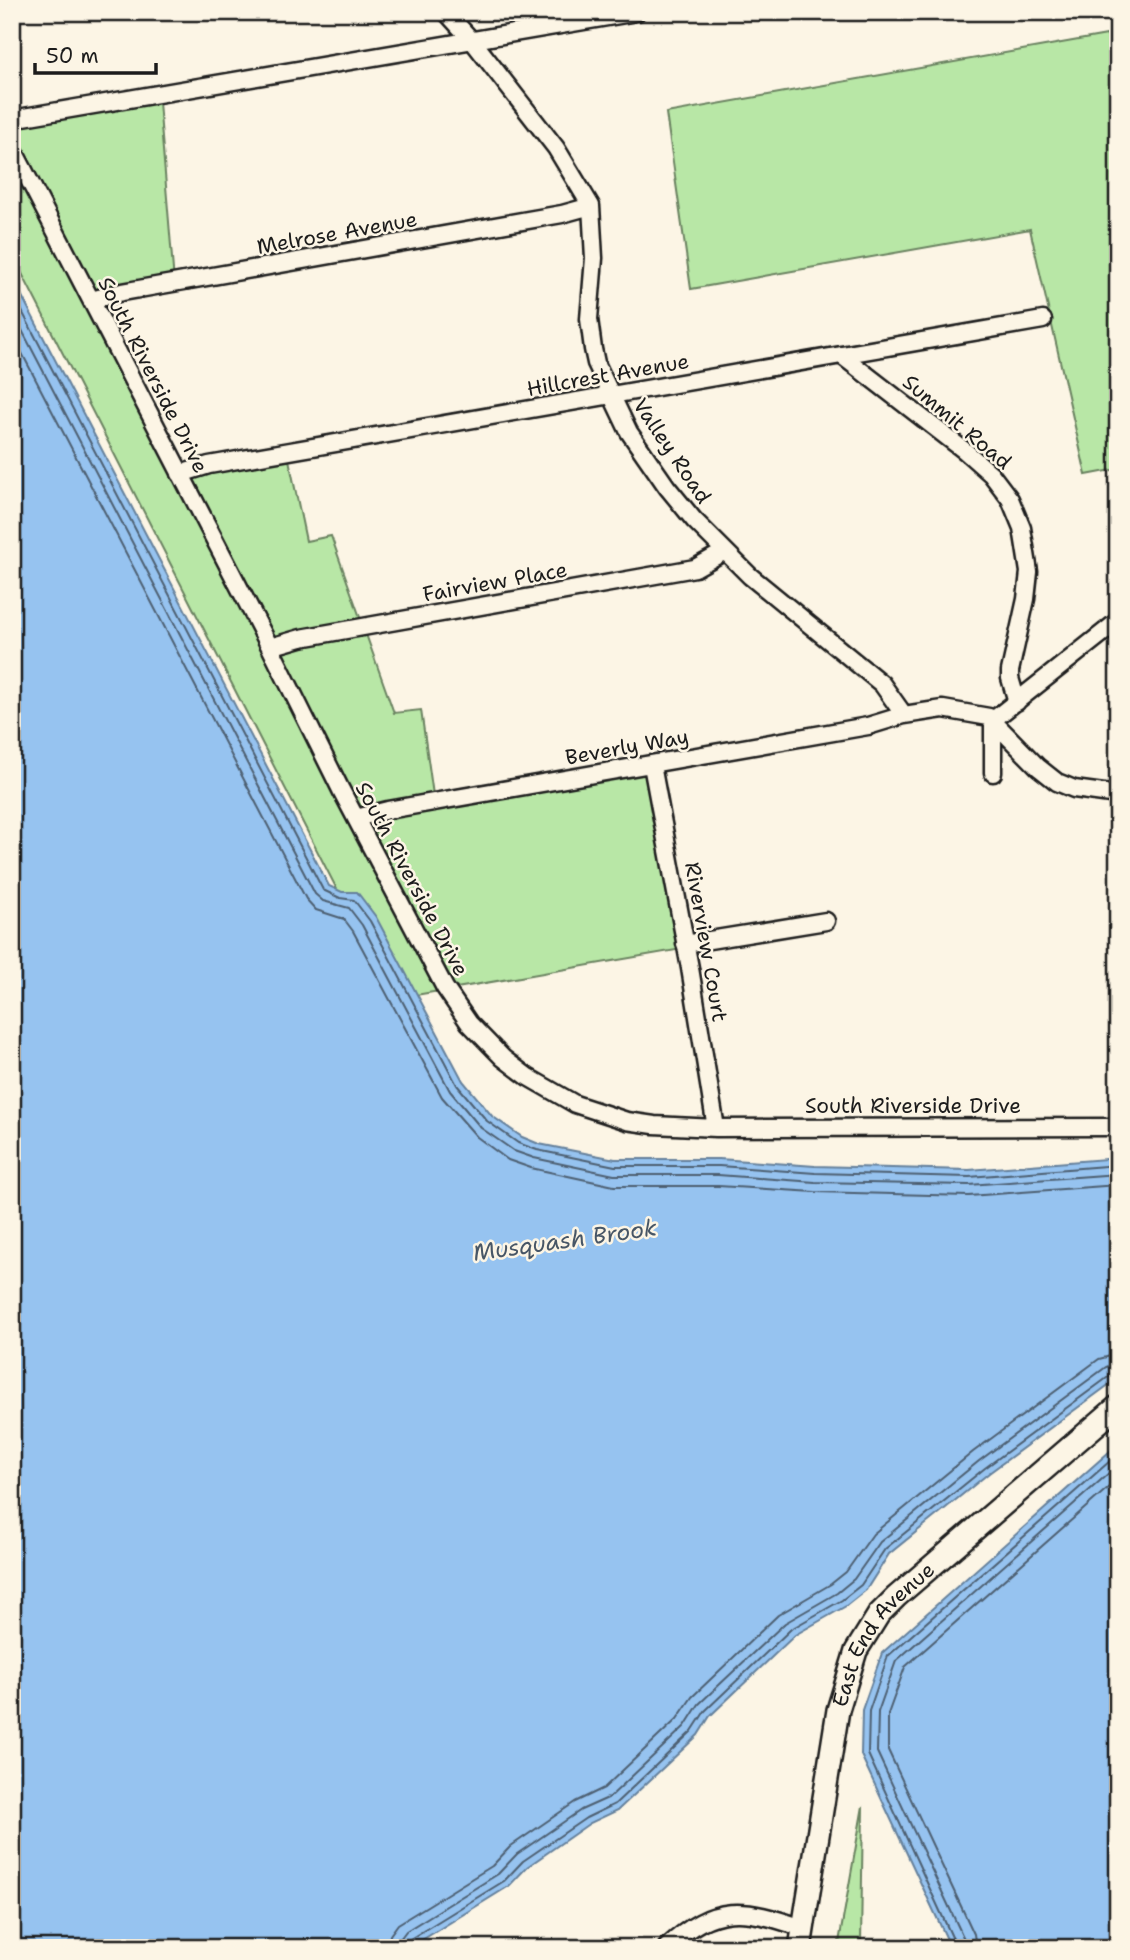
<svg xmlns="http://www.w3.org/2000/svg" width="1130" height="1960" font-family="'Shantell Sans',sans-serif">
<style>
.green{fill:#b8e7a6;stroke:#6a8261;stroke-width:2}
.water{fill:#96c3f0;stroke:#65809b;stroke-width:2}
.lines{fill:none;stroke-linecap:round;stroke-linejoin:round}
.shore{stroke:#4d5f71;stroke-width:2}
.street-casing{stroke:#1c1c1c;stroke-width:21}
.secondary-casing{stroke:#1c1c1c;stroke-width:26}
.street{stroke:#fcf5e5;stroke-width:16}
.secondary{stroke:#fcf5e5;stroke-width:21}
.labels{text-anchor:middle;stroke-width:5;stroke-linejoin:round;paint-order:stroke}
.street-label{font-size:21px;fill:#1c1c1c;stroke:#fcf5e5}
.water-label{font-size:23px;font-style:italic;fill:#475666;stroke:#fcf5e5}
</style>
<rect width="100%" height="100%" fill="#fcf5e5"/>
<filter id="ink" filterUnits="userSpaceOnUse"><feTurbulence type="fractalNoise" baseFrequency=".0143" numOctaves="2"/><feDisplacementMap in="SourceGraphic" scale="14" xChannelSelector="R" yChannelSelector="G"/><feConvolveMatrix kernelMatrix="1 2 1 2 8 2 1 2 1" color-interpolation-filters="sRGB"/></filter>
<g filter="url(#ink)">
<path class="green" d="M1118,33V469L1086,475L1030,229L691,289L666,113Z
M158,90L174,282L84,297L174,466L286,445L306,541L331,536L394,713L421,710L433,795L647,759L682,949L393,999L12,254V115Z
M863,1806L861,1945L864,1948H838Z"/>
<path class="water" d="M12,277L329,886L342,892H357L376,917L463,1081L492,1116L522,1137L539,1144L615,1159H719L815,1166L969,1170L1118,1158V1378L989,1473L889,1554L866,1590L846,1606L795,1635L710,1716L698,1735L618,1810L590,1823L527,1867L509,1886L409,1948H12Z
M1118,1444V1948H951L861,1755L862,1710L882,1653Z"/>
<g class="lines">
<path class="shore" d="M12,292L323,890L340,898L354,900L370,921L457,1085L487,1121L518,1143L537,1150L615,1166H719L815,1173L969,1177L1118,1165
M12,311L315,894L323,901L349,908L362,925L450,1091L481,1128L514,1151L534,1158L614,1175H718L815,1182L969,1185L1118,1174
M12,334L306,899L316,910L344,919L353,931L442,1097L477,1137L508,1160L531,1168L614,1186H718L815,1192L969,1196L1118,1185
M388,1948L390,1935L398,1924L492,1866L511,1846L575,1802L604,1788L677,1719L692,1697L778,1615L831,1584L846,1572L873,1534L973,1452L1099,1359L1118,1354
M399,1948L400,1939L406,1931L498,1874L517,1854L581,1810L610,1797L685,1726L699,1704L785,1623L837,1593L854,1579L880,1542L979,1461L1106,1367L1118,1364
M407,1948L410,1939L504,1881L523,1861L586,1818L615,1804L692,1731L705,1711L791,1629L842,1600L861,1585L885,1549L985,1468L1111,1375L1118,1373
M957,1948L868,1754L869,1711L888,1656L1118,1454
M966,1948L964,1939L877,1752L878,1712L896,1661L1118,1465
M976,1948L974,1934L888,1750V1714L905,1667L1118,1479"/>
<g class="street-casing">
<path id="street" d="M446,12L475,44L556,148L591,206L594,258L589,319L593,349L596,363L629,432L667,487L694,520L750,576L882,684L904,715
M12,119L637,12
M12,147L270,647L341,790L445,988L469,1023L503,1058L528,1077L575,1104L627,1121L654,1125L716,1128L1118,1127
M91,300L122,292L562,214L591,206
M841,355L965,451L991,474L1010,499L1022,528L1029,572L1026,599L1010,671V678L1017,702
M180,474L209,465L1043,320
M270,647L301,638L695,568L725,551
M652,765L690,968L716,1128
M993,773V720L1118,621
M356,818L388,810L868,726L904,715L943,709L989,717L1038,767L1057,782L1074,789L1118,795
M685,944L826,921
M666,1948C715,1902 744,1908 803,1928"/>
</g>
<g class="secondary-casing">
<g id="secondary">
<path id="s1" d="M800,1948L838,1710L856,1651L879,1614L896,1597L1118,1406"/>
</g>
</g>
<use href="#street" class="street"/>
<use href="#secondary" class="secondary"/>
</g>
</g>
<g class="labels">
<g class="street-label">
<text transform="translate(337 233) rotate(-10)" y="7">Melrose Avenue</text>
<text transform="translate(153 375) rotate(63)" y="7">South Riverside Drive</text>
<text transform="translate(608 375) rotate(-10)" y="7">Hillcrest Avenue</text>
<text transform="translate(957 422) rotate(40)" y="7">Summit Road</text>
<text transform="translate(672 451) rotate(56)" y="7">Valley Road</text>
<text transform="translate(495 582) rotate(-10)" y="7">Fairview Place</text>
<text transform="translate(627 747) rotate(-10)" y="7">Beverly Way</text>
<text transform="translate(412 879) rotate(62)" y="7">South Riverside Drive</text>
<text transform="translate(706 942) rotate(80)" y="7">Riverview Court</text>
<text x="913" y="1113">South Riverside Drive</text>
<text dy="7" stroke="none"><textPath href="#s1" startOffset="331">East End Avenue</textPath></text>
</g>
<g class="water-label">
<text transform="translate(565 1240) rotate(-8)" y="8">Musquash Brook</text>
</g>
</g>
<rect width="1130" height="1960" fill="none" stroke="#fcf5e5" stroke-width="42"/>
<rect x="21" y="21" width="1088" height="1918" fill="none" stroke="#1c1c1c" stroke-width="2.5" filter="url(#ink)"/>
<path d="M35 63v10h121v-10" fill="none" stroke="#1c1c1c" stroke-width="3.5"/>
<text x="46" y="63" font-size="21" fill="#1c1c1c" stroke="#fcf5e5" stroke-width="5" paint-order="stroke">50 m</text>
</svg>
